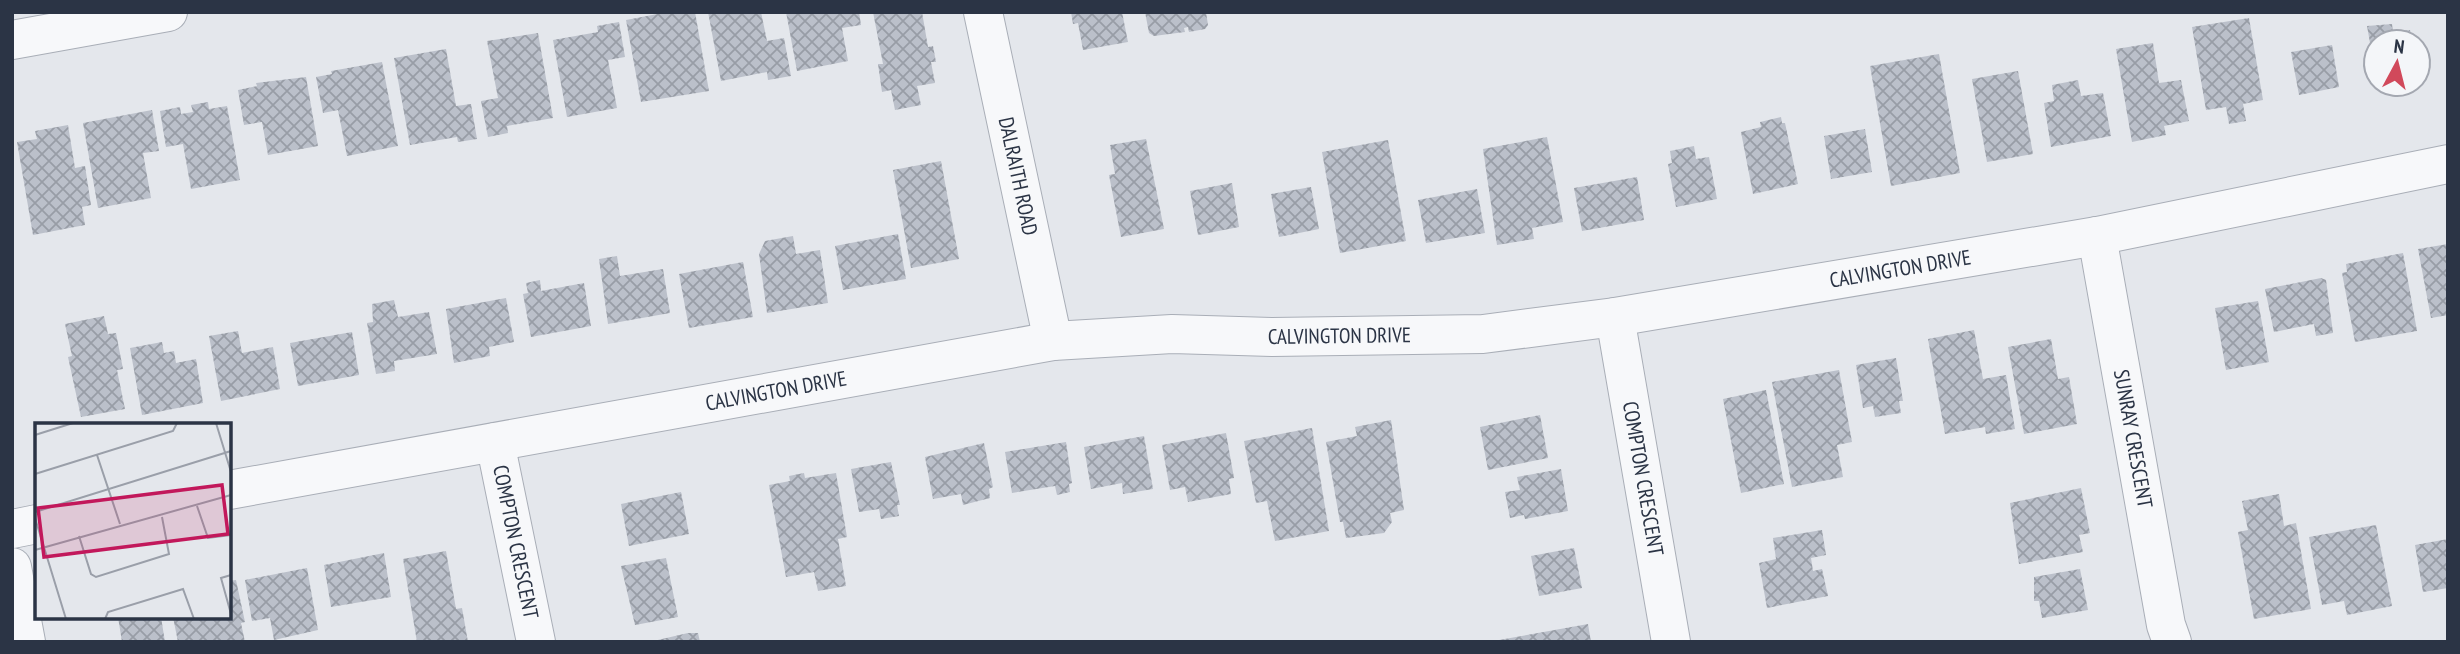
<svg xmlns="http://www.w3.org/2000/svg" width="2460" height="654" font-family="'PT Sans Narrow',sans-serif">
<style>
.building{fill:url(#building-cross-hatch)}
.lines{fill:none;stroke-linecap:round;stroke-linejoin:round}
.minor-casing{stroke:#a9aeb7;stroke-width:40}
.minor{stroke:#f7f8fa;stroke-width:38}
.labels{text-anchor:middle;stroke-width:5;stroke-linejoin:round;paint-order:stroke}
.street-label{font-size:21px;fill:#2b3445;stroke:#f4f6f9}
.inset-road{fill:none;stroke:#9a9fa9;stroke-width:2}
.view{fill:#c2185b;fill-opacity:0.15;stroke:#c2185b;stroke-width:3.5}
.inset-edge{fill:none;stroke:#2b3445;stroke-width:3.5}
</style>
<defs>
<pattern id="building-cross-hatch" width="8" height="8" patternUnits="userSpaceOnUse" patternTransform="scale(1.75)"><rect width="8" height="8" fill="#bbc0ca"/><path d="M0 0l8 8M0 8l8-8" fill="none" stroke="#989da6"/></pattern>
</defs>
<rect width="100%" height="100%" fill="#e4e7ec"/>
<path class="building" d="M668,12H695L709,91L641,102L626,20Z
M708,12H761L767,41L784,38L791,76L768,80L767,72L721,81Z
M786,12H859L861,25L842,28L848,61L797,71Z
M873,12H922L928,47L933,46L936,62H931L935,83L917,86L921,105L895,110L891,90L882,92L878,64H883Z
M1071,12H1122L1128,42L1083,50L1078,23L1073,24Z
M1145,12H1206L1208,25L1205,29L1189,32L1188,27L1184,28L1185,32L1154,36L1149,33Z
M2249,18L2263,100L2243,104L2246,121L2229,124L2226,107L2206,110L2192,27Z
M619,22L625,57L608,60L617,108L567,117L553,40L598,32L597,26Z
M2392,24L2393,32L2410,30L2412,42H2376L2375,71L2367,26Z
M538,33L553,118L507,126L508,133L488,137L481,101L498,98L487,41Z
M2153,43L2159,83L2181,80L2189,121L2164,126L2166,135L2132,142L2116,49Z
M2332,45L2339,87L2299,95L2291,52Z
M446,49L456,106L471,104L477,139L458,142L457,137L410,145L394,58Z
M1939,54L1960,173L1891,186L1870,66Z
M382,62L398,146L347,156L338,110L323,113L316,77L332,74L331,71Z
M2018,71L2033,154L1987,162L1972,79Z
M306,77L318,146L268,155L262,122L244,125L238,90L257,86L256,83Z
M2078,80L2081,96L2103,93L2111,136L2051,147L2044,103L2054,101L2052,85Z
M208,102L209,109L227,106L240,180L191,189L183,144L166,147L160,111L180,107L181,114L193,112L191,105Z
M152,110L159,151L143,153L151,198L98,208L83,123Z
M1781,117L1782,123H1785L1798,184L1753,194L1741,132L1761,127L1760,122Z
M68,125L75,168L85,166L91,205L82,207L85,225L33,235L17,142L37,139L35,131Z
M1865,129L1872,172L1831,179L1824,136Z
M1547,137L1563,222L1532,228L1534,239L1497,245L1483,149Z
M1146,139L1164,229L1121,237L1109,175L1115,174L1110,145Z
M1388,140L1406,241L1340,253L1322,152Z
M1694,146L1696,159L1709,157L1717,199L1676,207L1668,164L1672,163L1670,151Z
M941,161L959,259L911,268L893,170Z
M1637,177L1644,220L1582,231L1574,188Z
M1232,183L1239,227L1198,235L1190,191Z
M1311,187L1319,229L1279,237L1271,194Z
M1477,189L1485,233L1426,243L1418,200Z
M898,234L906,279L843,290L835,246Z
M793,236L796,254L820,250L828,303L767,313L759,254L765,241Z
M2448,244V315L2431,318L2418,249Z
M2403,253L2417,331L2355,342L2342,273L2347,272L2346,264Z
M617,256L620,276L663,269L670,313L608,324L599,259Z
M743,262L753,317L689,328L679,274Z
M2321,278L2326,280L2333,333L2316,336L2314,324L2274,332L2265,289Z
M540,280L541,291L584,283L591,326L531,337L523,294L528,293L526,283Z
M506,298L514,342L489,347L490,356L454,363L446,309Z
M394,300L398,317L429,312L437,354L394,361L395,371L376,374L367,323L373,322L372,304Z
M2258,301L2269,362L2226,370L2215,308Z
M104,316L108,334L116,333L123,369L117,370L125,409L81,417L68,357L72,356L65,324Z
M1974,330L1983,379L2006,375L2015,429L1986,434L1985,427L1945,434L1928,339Z
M238,331L242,353L273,347L280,389L221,401L209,336Z
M352,332L359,375L298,386L290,343Z
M2051,339L2058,379L2069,377L2077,424L2024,434L2008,347Z
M162,342L164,353L174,351L176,363L196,359L203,403L142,415L130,348Z
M1896,358L1903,401H1899L1901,413L1875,417L1873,406L1863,408L1856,365Z
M1839,370L1852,442L1837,445L1843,477L1792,487L1772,382Z
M1766,390L1784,484L1741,493L1723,399Z
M1540,415L1548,458L1488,470L1480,427Z
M1391,420L1404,510L1390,513L1392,522L1384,533L1346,538L1343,522H1340L1326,442L1357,436L1355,427Z
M1312,428L1329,531L1275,541L1267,501L1256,503L1244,441Z
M1226,433L1234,478L1229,479L1231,494L1188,502L1185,487L1170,490L1162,445Z
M1144,436L1153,489L1123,494L1122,483L1091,489L1084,447Z
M1066,442L1072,483L1069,484L1070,492L1057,495L1055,486L1012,493L1005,452Z
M984,443L993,487L989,489L990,498L963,505L961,494L933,499L925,457Z
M891,462L900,505H897L899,516L881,519L879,509L859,512L851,469Z
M1561,469L1568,511L1525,519L1524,515L1510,518L1505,492L1520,490L1517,477Z
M804,473L805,478L836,473L847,537L838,539L846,586L818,591L814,572L786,577L769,485L790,481L789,476Z
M2081,488L2090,533L2079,535L2083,552L2019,564L2010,503Z
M681,492L689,534L629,546L621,504Z
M2279,494L2284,526L2296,523L2311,609L2254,619L2238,532L2248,530L2242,501Z
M2376,525L2392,606L2347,615L2344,601L2322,605L2309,537Z
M1822,530L1826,555L1811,558L1813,571L1822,569L1828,596L1767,608L1759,563L1776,559L1773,538Z
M2448,539V588L2423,592L2415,545Z
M1574,548L1582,588L1539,596L1531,556Z
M446,551L456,609L462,608L468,642H417L403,559Z
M384,553L391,597L331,607L324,565Z
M666,558L678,617L635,625L621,566Z
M307,568L318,630L274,640L270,618L252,621L245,580Z
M2080,569L2088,610L2042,618L2039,601H2034V577Z
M236,580L245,622L241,623L245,642H178L173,617H229V581Z
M118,617H161L165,642H122Z
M1588,624L1591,642H1499V640Z
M688,633H698L700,642H649Z"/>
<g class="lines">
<g class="minor-casing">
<g id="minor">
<path id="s1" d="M983,12L1053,341"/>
<path d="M12,40L168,12"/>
<path id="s2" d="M2097,236L2166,625L2172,642"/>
<path id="s3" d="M1615,317L1671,642"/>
<path id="s4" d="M495,442L536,642"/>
<path id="s5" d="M229,490L1053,341L1172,334L1272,337L1483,334L1615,317L2097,236L2448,164"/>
<path d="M12,529L37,524"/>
<path d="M12,567L26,642"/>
</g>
</g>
<use href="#minor" class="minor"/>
</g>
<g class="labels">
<g class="street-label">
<text dy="7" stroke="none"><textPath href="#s1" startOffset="168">DALRAITH ROAD</textPath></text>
<text dy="7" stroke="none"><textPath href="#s5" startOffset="1690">CALVINGTON DRIVE</textPath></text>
<text dy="7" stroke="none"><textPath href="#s5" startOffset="1124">CALVINGTON DRIVE</textPath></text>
<text dy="7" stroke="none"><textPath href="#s5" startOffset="556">CALVINGTON DRIVE</textPath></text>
<text dy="7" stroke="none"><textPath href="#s2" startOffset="206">SUNRAY CRESCENT</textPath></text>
<text dy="7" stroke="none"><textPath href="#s3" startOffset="164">COMPTON CRESCENT</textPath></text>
<text dy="7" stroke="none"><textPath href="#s4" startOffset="102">COMPTON CRESCENT</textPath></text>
</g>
</g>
<g transform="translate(35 423)">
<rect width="196" height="196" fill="#e4e7ec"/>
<path class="inset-road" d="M181,0L196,49M0,12L38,0M62,32L85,101M0,51L138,8L142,0M162,83L173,115L196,112M0,89L196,28M0,95L31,196M44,113L56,151L61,154L134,131L127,94M0,127L196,72M196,152L186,155L196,191M70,196L73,189L148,166L159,196"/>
<path class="view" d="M187,62L193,111L9,134L3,85Z"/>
<rect width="196" height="196" class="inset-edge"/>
</g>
<rect width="2460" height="654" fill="none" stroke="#2b3445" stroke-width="28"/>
<g transform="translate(2397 63) rotate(7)"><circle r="33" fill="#f4f6f9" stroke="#a4a8b1" stroke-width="2"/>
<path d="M0-5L12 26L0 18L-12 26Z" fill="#d1495b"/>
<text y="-10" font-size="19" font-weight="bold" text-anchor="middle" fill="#2b3445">N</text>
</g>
</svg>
